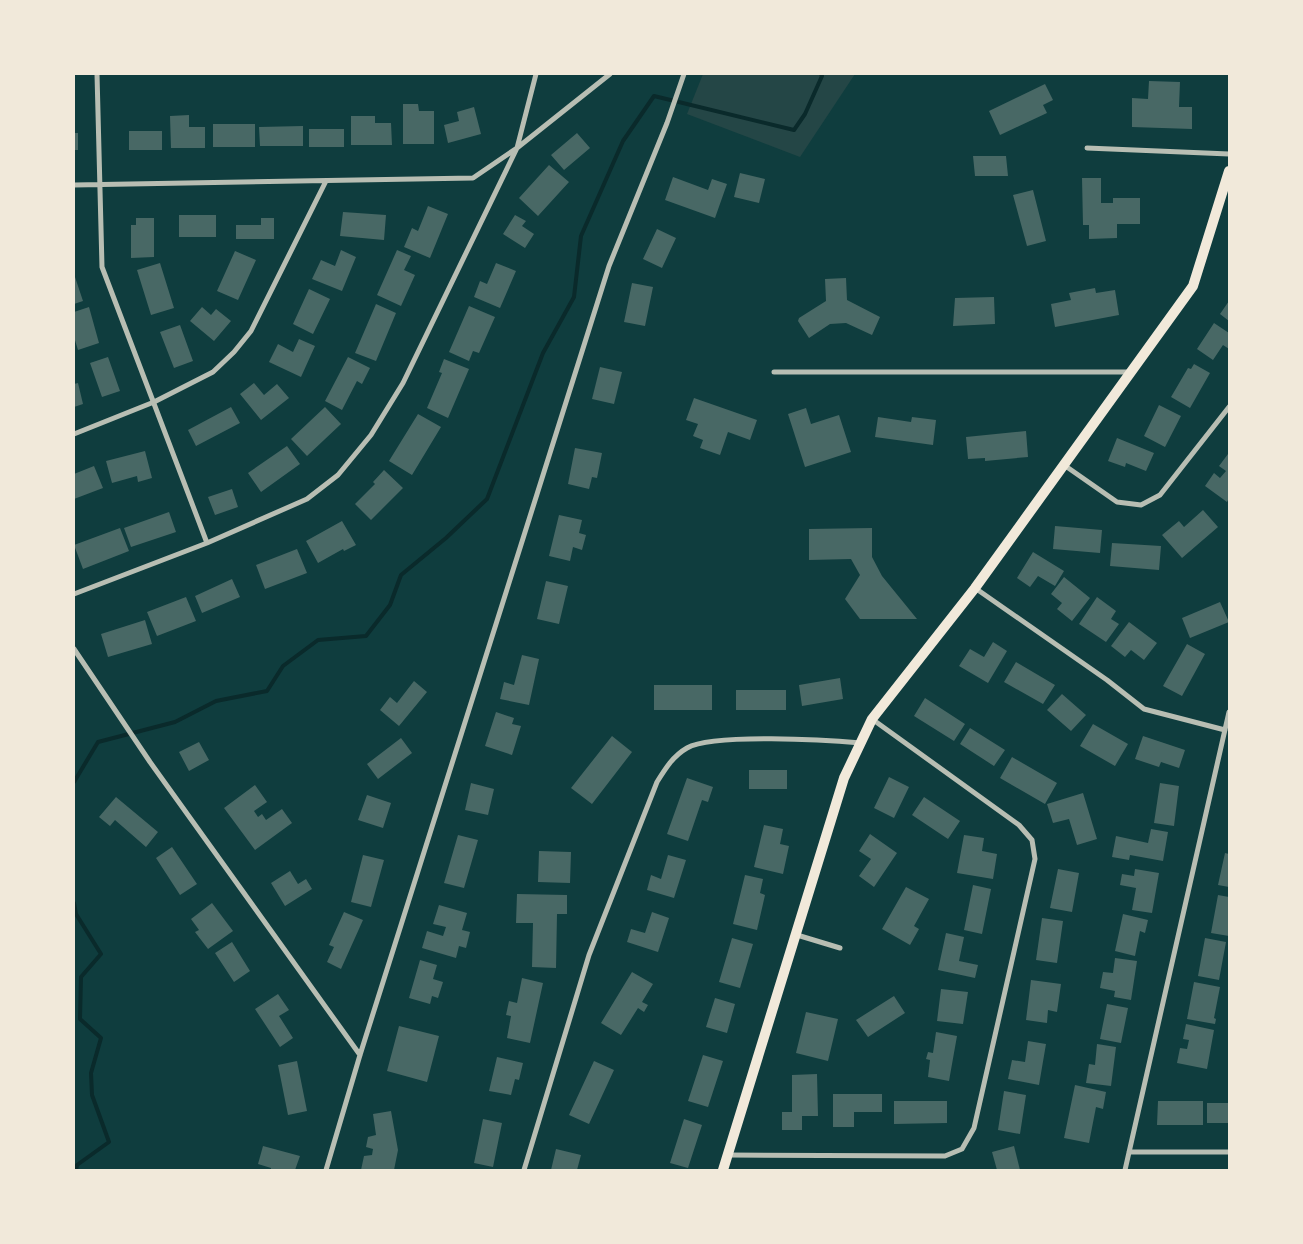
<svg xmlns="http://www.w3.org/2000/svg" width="1303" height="1244" font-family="'DM Sans',sans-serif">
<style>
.green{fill:#244646}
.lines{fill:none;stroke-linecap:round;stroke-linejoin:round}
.stream{stroke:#0a2a2b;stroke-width:4}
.building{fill:#486865}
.minor{stroke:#b8beb3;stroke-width:5}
.secondary{stroke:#f1e9da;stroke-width:10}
</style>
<rect width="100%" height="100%" fill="#0f3d3e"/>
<path class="green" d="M703,74H855L800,157L687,114Z"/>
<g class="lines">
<path class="stream" d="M74,782L98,742L175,722L216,701L267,691L283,666L318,640L366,636L390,605L401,575L446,538L487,499L543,353L574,297L581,236L623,141L654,96L794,130L805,114L822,76L821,74
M74,903L76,914L101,954L81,977L80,1019L101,1038L91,1073L92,1095L109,1142L77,1165L76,1170"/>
</g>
<path class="building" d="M1149,81L1180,82L1179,107H1192V129L1132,127V98L1148,99Z
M1045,84L1053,100L1043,105L1047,113L1000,135L989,111Z
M403,104H418L419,111H434V144H403Z
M474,107L481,134L448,143L444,125L459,121L457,112Z
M189,115V127H205V148H171L170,116Z
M351,116H375V123H391L392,145H351Z
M213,124H255V147H213Z
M303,126V146H260L259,127Z
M309,129H344V147H309Z
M129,131H162V150H129Z
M74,133H78V150H74Z
M577,133L590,148L564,170L551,155Z
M973,156H1006L1008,176H975Z
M549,165L569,182L538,216L519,198Z
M740,173L765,179L759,203L734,197Z
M673,177L708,190L712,179L727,184L715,218L665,200Z
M1082,178H1101V203H1113V198H1140V224H1117V238L1089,239V225H1083Z
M1033,190L1046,241L1027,246L1013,195Z
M428,206L448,214L430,258L404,247L412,228L418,231Z
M343,212L386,215L384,240L340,236Z
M179,215H216V237H179Z
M515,215L526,221L522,226L534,234L525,248L503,234Z
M136,218H154V257L131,258V225H136Z
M261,218H274V239H236V225H261Z
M657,229L676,238L662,268L643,259Z
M341,250L356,257L342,291L312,279L321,260L335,266Z
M397,250L411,256L404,270L415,275L401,306L377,295Z
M235,251L256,260L238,300L217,291Z
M160,263L174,308L151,315L137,270Z
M496,263L516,271L500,308L474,297L480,281L487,284Z
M74,274L83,301L74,304Z
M846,278L847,300L880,317L872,335L846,323L830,324L809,338L798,321L799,318L826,301L825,279Z
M632,283L653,287L645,326L624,322Z
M1095,288L1096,293L1115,290L1119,315L1055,327L1051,304L1071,300L1069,293Z
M309,289L330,299L313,334L293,324Z
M994,297L995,324L953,326L955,298Z
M1229,301V321L1220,314Z
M376,304L396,313L376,361L355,353Z
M469,306L495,317L479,353L473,351L469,361L449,352Z
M89,307L99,343L78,350L74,337V312Z
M202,307L211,315L216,309L231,321L214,341L190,321Z
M1214,323L1229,333V349L1223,345L1213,360L1197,349Z
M180,325L193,361L174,368L160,332Z
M299,339L315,346L301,377L269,362L278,344L293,352Z
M108,357L120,391L102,397L90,363Z
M348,357L370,368L362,384L357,381L342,410L325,401Z
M444,359L469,369L448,418L427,408L442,373L439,372Z
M1194,364L1210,373L1190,408L1171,397L1188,368L1191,369Z
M600,367L622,372L614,404L592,399Z
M78,383L83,404L74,407V384Z
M254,383L264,395L277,384L289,398L261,420L240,394Z
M694,398L757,420L750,440L728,432L720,455L700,448L703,440L693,436L698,424L686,420Z
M1159,405L1181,416L1165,447L1144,436Z
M231,407L240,423L196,446L188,430Z
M325,407L341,424L307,456L291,439Z
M806,408L811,424L839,415L851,452L805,467L788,414Z
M418,414L441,427L412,475L389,461Z
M878,417L911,422L912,417L936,420L933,445L875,437Z
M1026,431L1028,457L985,461V458L968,459L966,437Z
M1117,438L1154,453L1146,471L1126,463L1125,467L1108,461Z
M287,446L300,464L261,492L248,473Z
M575,448L602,453L597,478L592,477L589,489L568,484Z
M145,451L152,478L138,482L137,476L112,483L106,461Z
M1228,454L1229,498L1227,502L1205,486L1214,473L1220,478L1226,471L1219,466Z
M94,466L103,488L74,499V474Z
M384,470L403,488L371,520L355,504L375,484L373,482Z
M232,489L238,507L215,515L208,497Z
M1203,510L1218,527L1182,558L1162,535L1179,521L1184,527Z
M169,512L176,532L131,547L124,528Z
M559,515L582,520L579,533L586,535L582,550L573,547L570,561L549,556Z
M342,521L356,545L344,551L343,549L318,563L306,541Z
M1055,526L1102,530L1100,553L1053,549Z
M120,528L129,551L83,569L74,545Z
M872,528V557L882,576L917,619H860L845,599L860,575L851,559L809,560V529Z
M1112,543L1161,546L1159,570L1110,566Z
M297,549L307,573L265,589L256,565Z
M1033,552L1064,571L1055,586L1038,576L1030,587L1017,578Z
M1064,577L1090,598L1072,621L1057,609L1062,603L1051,594Z
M232,579L240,597L202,613L195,596Z
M546,581L568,586L559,624L537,619Z
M186,597L196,621L157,636L147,612Z
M1097,597L1116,611L1111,619L1119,624L1106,642L1079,624Z
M1220,602L1229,622L1190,638L1182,618Z
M145,620L152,644L108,657L101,634Z
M1129,622L1157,643L1144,660L1131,650L1125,657L1111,646Z
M993,642L1007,651L988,683L959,666L970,649L984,657Z
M1187,644L1205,654L1182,696L1163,686Z
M522,655L539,659L529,705L500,699L504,682L514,685Z
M1016,662L1055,685L1043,704L1004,682Z
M840,678L843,699L802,706L799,685Z
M414,681L427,692L399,726L380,710L390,697L397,703Z
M654,685H712V710H654Z
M736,690H786V710H736Z
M1062,694L1086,715L1071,731L1047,710Z
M925,698L965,724L954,741L914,716Z
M496,712L514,718L512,724L521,726L512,755L485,746Z
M1093,724L1128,744L1115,766L1080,746Z
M970,728L1005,750L994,766L960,744Z
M612,736L632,752L592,804L571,788Z
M1143,736L1185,750L1179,768L1161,762L1159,767L1135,759Z
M401,738L412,753L378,779L367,764Z
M199,742L209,760L189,771L179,752Z
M1012,757L1057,783L1045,804L1000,778Z
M749,770H787V789H749Z
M889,777L909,787L894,818L874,808Z
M687,778L713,787L708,802L702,800L688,841L667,834Z
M471,783L494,789L488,815L465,810Z
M1160,783L1179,786L1174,826L1154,823Z
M255,785L267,802L254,811L258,817L262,814L266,820L282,809L292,823L255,850L224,808Z
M1083,793L1097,839L1077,845L1069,819L1053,823L1047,804Z
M367,795L391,803L383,828L358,820Z
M116,797L158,832L146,847L115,820L110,826L99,817Z
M924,797L960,821L948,839L912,815Z
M764,825L783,829L780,844L789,846L783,874L754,867Z
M1151,829L1168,832L1163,861L1130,855L1129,860L1112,857L1116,836L1148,843Z
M870,834L897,853L874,887L859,876L871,859L859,851Z
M458,835L478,840L464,888L444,883Z
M964,835L984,838L982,851L997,854L993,879L957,873Z
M172,847L197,884L180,895L156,858Z
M539,851L571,852L570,883L538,882Z
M1225,853L1229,854V887L1218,885Z
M363,855L384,860L371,907L351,902Z
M668,855L686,860L674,898L647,890L651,875L661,879Z
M1058,869L1079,873L1072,912L1050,908Z
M1135,869L1159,873L1152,913L1132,910L1136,888L1120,885L1122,874L1134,876Z
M290,871L298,884L306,879L312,889L285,906L271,883Z
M745,875L763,879L760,893L765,895L757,930L733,924Z
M973,885L991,889L982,934L964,930Z
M906,887L929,899L914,926L919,929L910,945L882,929Z
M517,894L567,895V914H557L556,968L532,967L533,923H516Z
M1218,895L1229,897V936L1211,933Z
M212,903L233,931L208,949L195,932L199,930L191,919Z
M439,905L467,913L462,930L470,932L466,948L459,946L456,958L422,948L427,931L443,936L446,927L433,924Z
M344,912L363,920L341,969L327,962L334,947L329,945Z
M652,912L669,918L658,952L627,942L631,929L645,933Z
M1123,914L1148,920L1145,933L1140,931L1135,956L1115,951Z
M1042,918L1063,921L1057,963L1036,960Z
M946,933L964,937L959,961L978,965L975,978L938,970Z
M732,938L753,944L740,988L719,982Z
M1205,938L1226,942L1219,980L1198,976Z
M232,942L250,971L234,982L215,953Z
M1115,958L1137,961L1131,1000L1114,997L1115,991L1100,988L1103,972L1113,973Z
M420,960L437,965L433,979L443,982L438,998L432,996L430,1004L409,998Z
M632,972L653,984L642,1002L648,1005L644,1012L638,1008L621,1035L601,1023Z
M522,978L543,983L530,1043L507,1038L511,1016L506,1015L509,1001L517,1003Z
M1031,980L1061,984L1057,1012L1048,1010L1047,1023L1026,1020Z
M1194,982L1220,987L1214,1018L1216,1019L1215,1024L1187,1019Z
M941,989L968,992L963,1024L937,1021Z
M278,994L289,1010L279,1016L293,1038L280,1047L255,1009Z
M894,996L905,1013L868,1037L856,1020Z
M715,998L735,1004L727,1033L706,1027Z
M1107,1004L1128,1008L1121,1043L1100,1039Z
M806,1012L838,1019L828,1061L796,1053Z
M1186,1024L1214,1030L1207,1069L1177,1063L1180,1048L1187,1049L1189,1040L1183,1039Z
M399,1026L439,1036L427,1082L387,1071Z
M936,1032L957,1036L949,1081L928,1077L930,1060L926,1059L928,1052L933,1053Z
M1028,1041L1046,1044L1039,1085L1008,1079L1012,1060L1025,1062Z
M1097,1044L1116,1047L1111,1086L1086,1083L1089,1064L1095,1065Z
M703,1055L723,1061L708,1107L688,1101Z
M497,1057L523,1063L519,1080L515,1079L511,1095L489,1091Z
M297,1061L307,1111L288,1115L278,1065Z
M594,1061L614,1070L589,1124L569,1115Z
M817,1074L818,1116H802V1130H782V1112H792V1075Z
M1075,1085L1106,1092L1103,1109L1096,1107L1089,1143L1064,1138Z
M1004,1091L1026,1095L1020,1134L998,1130Z
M833,1094H882V1112H854V1127H833Z
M894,1101H947V1123L894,1124Z
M1158,1101H1203V1125H1157Z
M1207,1103H1229V1123H1207Z
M391,1111L398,1150L394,1170H361L364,1156L372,1155L373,1149L366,1147L368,1137L376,1135L373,1114Z
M483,1119L502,1123L493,1167L474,1163Z
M684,1119L702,1125L688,1168L670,1163Z
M263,1146L300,1156L295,1170H271V1168L258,1164Z
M1014,1146L1020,1170H997L992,1152Z
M556,1149L581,1155L577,1170H551Z"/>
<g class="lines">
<path class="minor" d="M97,74L102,267L207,543
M1087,148L1229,154
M74,185L473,178L517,148L610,74
M774,372H1129
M74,434L154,402L213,372L234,352L251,331L326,181
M1064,465L1117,502L1141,505L1160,495L1229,407
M975,588L1107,680L1144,709L1225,730
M74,594L207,543L307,499L338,475L371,435L403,383L517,148L536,74
M74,649L150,762L360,1055
M797,935L840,948
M1129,1152H1229
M728,1155L945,1156L962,1149L974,1128L1035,859L1032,840L1019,825L872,719
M326,1170L360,1055L609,266L667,123L684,74
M524,1170L589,955L657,782C665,769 673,756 687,748C713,733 828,740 861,743
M1125,1170L1229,712"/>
<path class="secondary" d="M723,1170L844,778L872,719L975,588L1193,286L1229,171"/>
</g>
<rect width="1303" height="1244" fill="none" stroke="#f1e9da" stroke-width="150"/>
</svg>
